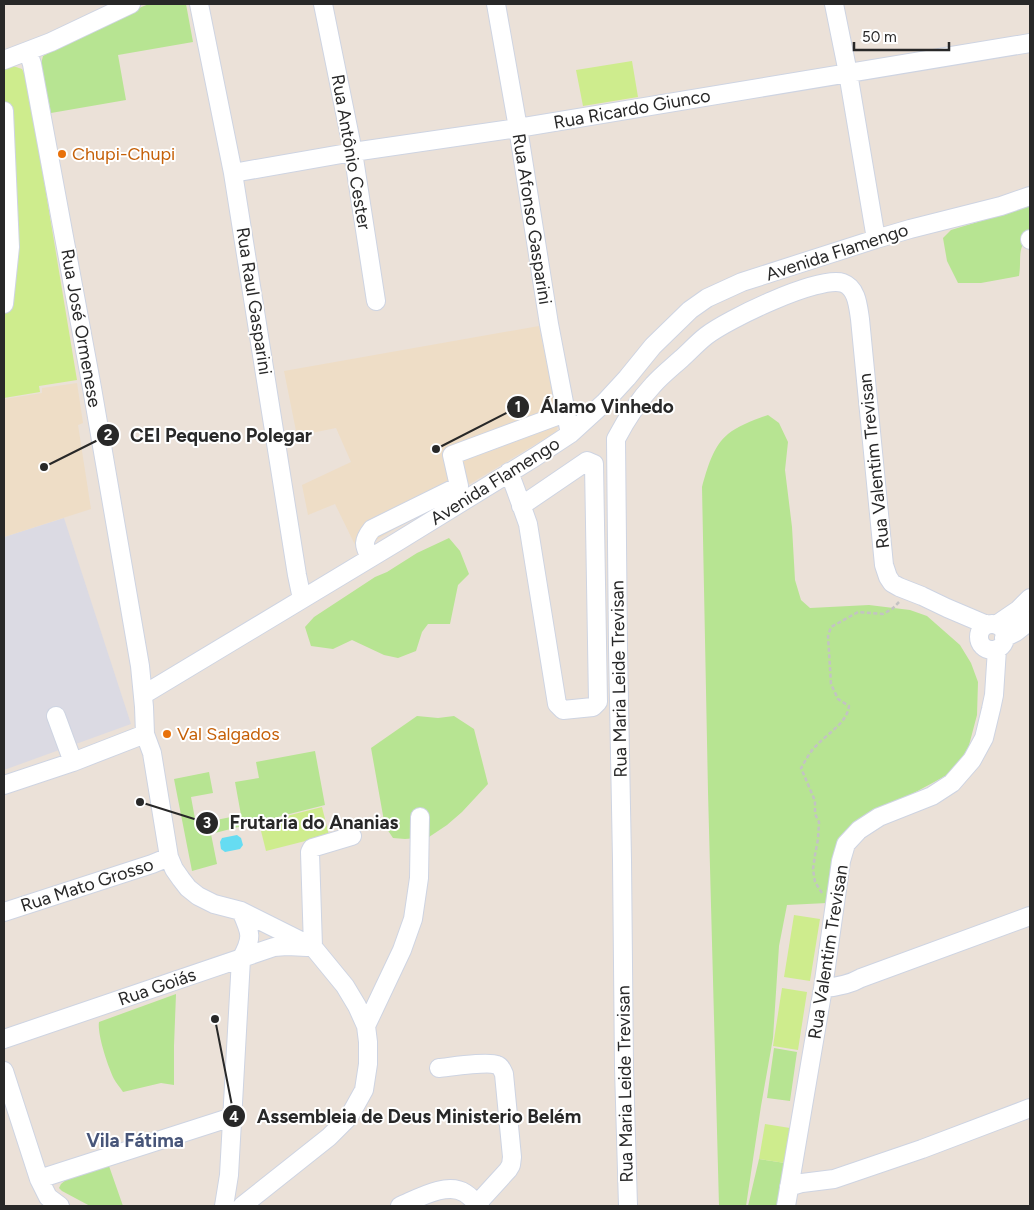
<svg xmlns="http://www.w3.org/2000/svg" width="1034" height="1210" font-family="Figtree,sans-serif">
<style>
.industrial{fill:#dbdae3}
.education{fill:#eeddc6}
.green{fill:#b7e492}
.pitch{fill:#ceec8d}
.water{fill:#66dcf2}
.lines{fill:none;stroke-linecap:round;stroke-linejoin:round}
.minor-casing{stroke:#ced4e2;stroke-width:20}
.path{stroke:#c3c3c3;stroke-width:2.5;stroke-dasharray:4 2.5;stroke-linecap:butt}
.minor{stroke:#fff;stroke-width:18}
.food-dot{fill:#e8710a;stroke:#fff;stroke-width:2}
.labels{text-anchor:middle;stroke-width:4;stroke-linejoin:round;paint-order:stroke}
.street-label{font-size:18px;fill:#282828;stroke:#fff}
.food-label{font-size:18px;fill:#c56008;stroke:#fff;text-anchor:start}
.neighbourhood-label{font-size:19px;font-weight:bold;fill:#475579;stroke:#fff}
.leader{fill:none;stroke:#282828;stroke-width:2}
.callout-dot{fill:#282828;stroke:#fff;stroke-width:2}
.mark-label{font-size:15px;text-anchor:middle;font-weight:bold;fill:#fff}
.callout-label{font-size:19px;text-anchor:middle;font-weight:bold;fill:#282828;stroke:#fff;stroke-width:4;stroke-linejoin:round;paint-order:stroke}
</style>
<rect width="100%" height="100%" fill="#ebe1d8"/>
<path class="industrial" d="M64,518L131,724L4,770V537Z"/>
<path class="education" d="M539,326L559,423L556,432L358,551L335,504L308,515L302,485L351,462L336,428L297,436L284,371Z
M77,383L83,423L78,425L91,509L4,537V399L42,393V388Z"/>
<path class="green" d="M149,4H186L193,42L118,55L126,100L51,113L41,64L43,56L129,12Z
M1030,201V235C1016,249 1022,258 1019,276L981,283H958L947,261L943,238L951,230L994,217Z
M768,415L779,423L788,442L785,470L792,527L795,580L801,600L810,608L869,605L910,610L927,616L960,645L971,663L978,682L977,715L968,749L949,774L888,807L866,815L827,903L787,905L779,946L773,1038L761,1106L746,1206H719L708,792L702,487C707,469 713,446 728,434C738,426 756,419 768,415Z
M449,538L460,551L469,574L458,585L450,624H428L422,632L416,651L398,658L384,655L352,640L333,649L311,646L305,627L314,617L375,577L387,572L417,553Z
M417,716L438,718L454,716L474,729L488,784L462,812L447,825L429,837L405,839L393,838L387,829L384,821L371,748Z
M315,751L325,805L211,834L217,864L192,871L174,779L209,772L213,793L191,797L196,824L241,815L235,782L259,778L256,762Z
M176,994L174,1046V1085L161,1083L123,1092C120,1087 116,1083 114,1079C108,1067 97,1034 99,1022Z
M774,1048L797,1052L790,1101L767,1098Z
M759,1159L785,1163L777,1206H748Z
M109,1166L123,1206H90L62,1191L59,1188L61,1184L67,1179Z"/>
<path class="pitch" d="M632,61L638,97L583,106L576,70Z
M13,66L22,69L27,79L30,96L77,380L39,386L40,392L4,398V69Z
M322,807L329,835L266,851L259,823Z
M794,915L820,919L810,981L784,977Z
M782,988L807,992L798,1050L773,1046Z
M765,1124L790,1128L785,1163L759,1159Z"/>
<path class="water" d="M237,835L241,838L243,845L240,849L225,852L221,849L220,842L222,838Z"/>
<g class="lines">
<g class="minor-casing">
<path id="minor" d="M199,4L233,173L297,575L302,599
M323,4L353,152L376,301
M496,4L518,128L549,324L570,434
M834,4L848,73L876,239
M28,52L32,64L92,388L140,666L144,707L145,734L152,753L169,857L174,869L181,879L188,888L198,896L214,904L241,911L313,947L345,986L357,1006L366,1026L368,1042V1064L364,1090L349,1117L329,1137L242,1206
M4,60L51,42L131,4
M4,111L10,247L4,304
M233,173L353,152L518,128L1030,43
M1030,239V240
M509,472C516,490 522,507 528,524L557,704L563,710L593,707L598,702L594,464L587,461L521,506
M370,558C364,545 362,542 372,529L459,486L452,455L565,413
M979 637a13 13 0 1 1 26 0a13 13 0 1 1-26 0Z
M996,625L1018,610L1030,598
M1004,638L1016,632L1030,621
M143,695L397,542L535,457L570,434L604,403L627,378L653,346L690,310L707,298L742,282L876,239L910,229L1001,206L1030,196
M56,716L73,762
M4,785L73,762L145,734
M4,912L152,864L169,857
M313,947L310,852L312,848L352,836
M823,988C837,987 849,985 861,978L1030,916
M366,1026L402,950L413,919L419,878L420,817
M4,1039L274,947L287,946L307,947
M439,1068C450,1067 488,1061 497,1065C501,1066 502,1070 504,1074L512,1157L511,1165L508,1170L477,1204
M4,1071L39,1179L48,1197L60,1206
M39,1179L232,1117
M789,1187L802,1183L834,1179L922,1149L1030,1108
M224,1206L229,1175L241,959C253,938 251,933 241,911
M400,1206C417,1199 447,1181 465,1193C470,1196 475,1202 480,1206
M628,1206L624,1068L622,860L618,648L616,439C626,420 638,401 653,385C661,376 671,368 681,359C689,352 697,343 706,336C726,320 819,275 843,283C857,288 858,306 860,319L884,565L888,577L892,583L899,587L922,596L947,608L987,625
M786,1206L823,988L841,861L846,844L859,830L879,817L932,796L952,783L972,760L984,738L991,709L994,695L997,649"/>
</g>
<path class="path" d="M822,893L815,882L813,869L815,855L818,839L819,822L815,814V801L801,768C806,760 810,751 817,745C828,733 847,723 849,706L838,699L831,684L828,636L831,627L858,612L883,614L892,609L899,602"/>
<use href="#minor" class="minor"/>
</g>
<g class="food-dot">
<circle cx="62" cy="154" r="5"/>
<circle cx="167" cy="734" r="5"/>
</g>
<g class="labels">
<g class="street-label">
<text transform="translate(632 109) rotate(-10)" y="6">Rua Ricardo Giunco</text>
<text transform="translate(351 152) rotate(80)" y="6">Rua Antônio Cester</text>
<text transform="translate(532 219) rotate(81)" y="6">Rua Afonso Gasparini</text>
<text transform="translate(837 252) rotate(-18)" y="6">Avenida Flamengo</text>
<text transform="translate(254 301) rotate(81)" y="6">Rua Raul Gasparini</text>
<text transform="translate(81 328) rotate(80)" y="6">Rua José Ormenese</text>
<text transform="translate(874 461) rotate(-96)" y="6">Rua Valentim Trevisan</text>
<text transform="translate(495 481) rotate(-32)" y="6">Avenida Flamengo</text>
<text transform="translate(619 679) rotate(-91)" y="6">Rua Maria Leide Trevisan</text>
<text transform="translate(87 885) rotate(-18)" y="6">Rua Mato Grosso</text>
<text transform="translate(828 952) rotate(-81)" y="6">Rua Valentim Trevisan</text>
<text transform="translate(157 987) rotate(-19)" y="6">Rua Goiás</text>
<text transform="translate(625 1084) rotate(-91)" y="6">Rua Maria Leide Trevisan</text>
</g>
<g class="food-label">
<text x="72" y="160">Chupi-Chupi</text>
<text x="177" y="740">Val Salgados</text>
</g>
<g class="neighbourhood-label">
<text x="135" y="1147">Vila Fátima</text>
</g>
</g>
<path class="leader" d="M436 449L518 407M44 467L108 435M140 802L207 823M215 1019L234 1116"/>
<g class="callout-dot">
<circle cx="436" cy="449" r="5"/>
<circle cx="44" cy="467" r="5"/>
<circle cx="140" cy="802" r="5"/>
<circle cx="215" cy="1019" r="5"/>
<circle cx="518" cy="407" r="12"/>
<circle cx="108" cy="435" r="12"/>
<circle cx="207" cy="823" r="12"/>
<circle cx="234" cy="1116" r="12"/>
</g>
<g class="mark-label">
<text x="518" y="412">1</text>
<text x="108" y="440">2</text>
<text x="207" y="828">3</text>
<text x="234" y="1122">4</text>
</g>
<g class="callout-label">
<text x="607" y="413">Álamo Vinhedo</text>
<text x="221" y="442">CEI Pequeno Polegar</text>
<text x="314" y="829">Frutaria do Ananias</text>
<text x="419" y="1123">Assembleia de Deus Ministerio Belém</text>
</g>
<rect width="1034" height="1210" fill="none" stroke="#282828" stroke-width="10"/>
<path d="M854 42v8h95v-8" fill="none" stroke="#282828" stroke-width="2.5"/>
<text x="862" y="42" font-size="15" fill="#282828" stroke="#ffffff" stroke-width="4" paint-order="stroke">50 m</text>
</svg>
